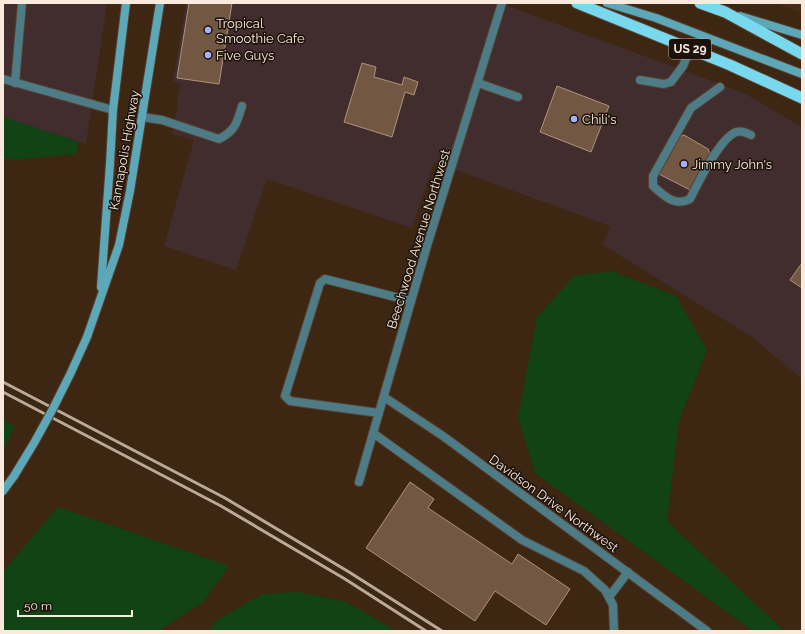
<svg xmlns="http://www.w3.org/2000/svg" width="805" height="634" font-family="Raleway,sans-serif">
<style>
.commercial{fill:#422d2e}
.built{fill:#482c12}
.green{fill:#114314}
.building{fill:#725842;stroke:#ae927b}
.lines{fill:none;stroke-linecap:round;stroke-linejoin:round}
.service-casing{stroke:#57412e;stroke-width:10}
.minor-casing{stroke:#57412e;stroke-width:10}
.secondary-casing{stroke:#57412e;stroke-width:10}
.trunk-casing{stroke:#57412e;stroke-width:13}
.path{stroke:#917e6d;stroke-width:2.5;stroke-dasharray:3 3;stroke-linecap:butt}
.service{stroke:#4d7b86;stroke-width:8}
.minor{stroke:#4d7b86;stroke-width:8}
.secondary{stroke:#5ca8b9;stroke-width:8}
.trunk{stroke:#77d8ee;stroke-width:11}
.rail{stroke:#baa999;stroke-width:3}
.secondary-bridge-casing{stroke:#57412e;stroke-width:10;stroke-linecap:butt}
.secondary-bridge{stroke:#5ca8b9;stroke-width:8}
.poi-dot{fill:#a5b1fc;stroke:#1c1209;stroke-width:1.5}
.labels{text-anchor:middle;stroke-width:3;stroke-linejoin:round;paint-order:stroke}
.shield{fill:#1c1209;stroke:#b7a99d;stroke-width:1}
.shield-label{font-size:12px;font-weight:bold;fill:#f9eadd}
.poi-label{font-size:13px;fill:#f9eadd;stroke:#1c1209;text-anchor:start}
.street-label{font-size:13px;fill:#f9eadd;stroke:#1c1209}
</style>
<rect width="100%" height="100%" fill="#3d2612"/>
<path class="commercial" d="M3,3H107L86,144L3,117Z
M186,3H500L742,92L802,127V379L752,337L603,245L610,226L434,162L412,228L267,179L236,270L164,246L194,140L172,134L177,110L178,95L181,84L173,81Z"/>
<path class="built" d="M775,3H802V13Z"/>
<path class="green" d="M3,117L79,142L76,154L23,159H3Z
M612,271L676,296L707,350L679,421L667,521L784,631H753L535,473L518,417L537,317L574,276Z
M3,420L15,427L3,450Z
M58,507L229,566L203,602L158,631H3V572Z
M299,592L346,602L397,631H210L214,622L262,594Z"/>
<path class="building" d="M189,3H232L219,84L177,78Z
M362,63L376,67L374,77L402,85L404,77L418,82L414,95L405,92L392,137L344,122Z
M557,86L609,106L591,152L540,132Z
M684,135L708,149L710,154L690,190L659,174L679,137Z
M802,263V288L790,280Z
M410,482L434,499L428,508L512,564L518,554L570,589L546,625L495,591L475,621L366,548Z"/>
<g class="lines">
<g class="service-casing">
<path id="service" d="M3,79L113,110
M640,80L664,84L671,82L683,66L690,49
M15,83L22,3
M478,83L518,97
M720,87L691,108L653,176V186C664,196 675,207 690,199C698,183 719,139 736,132C742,130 747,133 751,135
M142,117L162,120L219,139C235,131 237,123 242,106
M379,413L290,401L285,396L320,283L325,279L411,301
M373,433L522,540L584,571L605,590L613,605L614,631
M609,597L628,572"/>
</g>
<g class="minor-casing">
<path id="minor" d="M384,397L443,436L707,631
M359,482L427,246L502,3"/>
</g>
<g class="secondary-casing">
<path id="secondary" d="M607,3L656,18L802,74
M740,16L802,35
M101,287L110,164L113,110L126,3
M87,337L119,245L130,191L160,3
M3,491L14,476"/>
</g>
<g class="trunk-casing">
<path id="trunk" d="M577,3L730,65L802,98
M700,3L725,12L802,54"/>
</g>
<path class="path" d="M237,25L261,29"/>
<use href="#service" class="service"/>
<use href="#minor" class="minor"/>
<use href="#secondary" class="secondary"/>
<use href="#trunk" class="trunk"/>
<path class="rail" d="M3,382L225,498L349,572L442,631
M3,392L221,506L345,579L426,631"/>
<g class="secondary-bridge-casing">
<path id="secondary-bridge" d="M14,476C42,432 66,386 87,337"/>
</g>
<use href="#secondary-bridge" class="secondary-bridge"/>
</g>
<g class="poi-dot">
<circle cx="208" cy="30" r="4"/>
<circle cx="208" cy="55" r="4"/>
<circle cx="574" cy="119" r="4"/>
<circle cx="684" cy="164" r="4"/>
</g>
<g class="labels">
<rect class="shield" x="669" y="39" width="42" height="20" rx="3"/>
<g class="shield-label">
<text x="690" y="53">US 29</text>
</g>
<g class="poi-label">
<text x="216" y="28">Tropical<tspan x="216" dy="15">Smoothie Cafe</tspan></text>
<text x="216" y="60">Five Guys</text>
<text x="582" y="124">Chili's</text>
<text x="692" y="169">Jimmy John's</text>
</g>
<g class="street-label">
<text transform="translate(124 150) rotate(-80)" y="5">Kannapolis Highway</text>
<text transform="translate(418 239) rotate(-73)" y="5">Beechwood Avenue Northwest</text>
<text transform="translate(554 503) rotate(36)" y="5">Davidson Drive Northwest</text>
</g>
</g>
<rect width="805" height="634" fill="none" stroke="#f9eadd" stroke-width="8"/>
<path d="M18 610v6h114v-6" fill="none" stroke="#f9eadd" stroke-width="2"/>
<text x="24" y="610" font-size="12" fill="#f9eadd" stroke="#1c1209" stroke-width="3" paint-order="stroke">50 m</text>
</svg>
